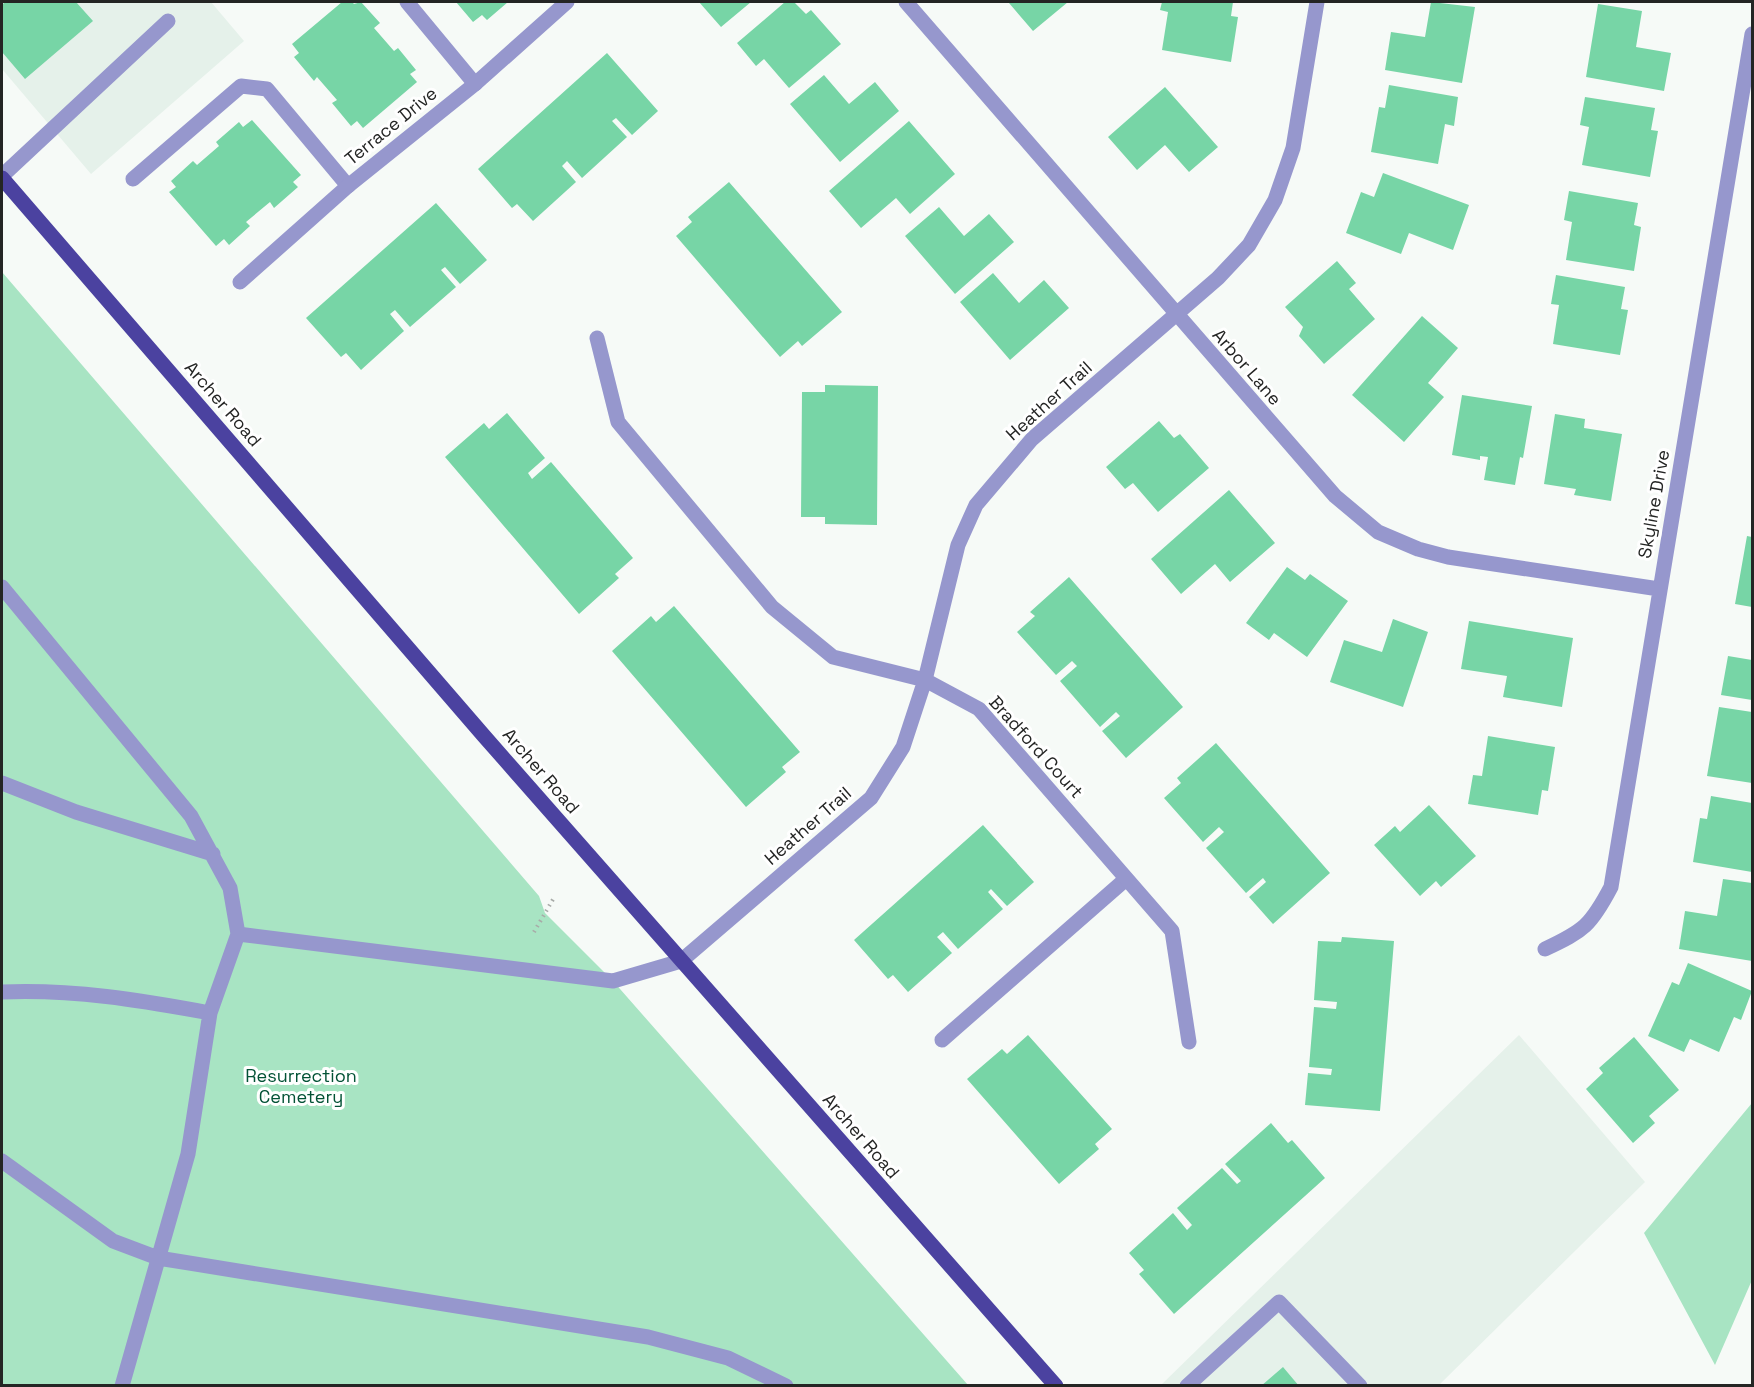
<svg xmlns="http://www.w3.org/2000/svg" width="1754" height="1387" font-family="'Space Grotesk',sans-serif">
<style>
.built{fill:#e5f1ea}
.green{fill:#a8e4c3}
.building{fill:#77d5a6}
.lines{fill:none;stroke-linecap:round;stroke-linejoin:round}
.path{stroke:#a8aba8;stroke-width:4;stroke-dasharray:1.5 4.5;stroke-linecap:butt}
.service{stroke:#9697cd;stroke-width:15}
.minor{stroke:#9697cd;stroke-width:15}
.primary{stroke:#4b42a0;stroke-width:15}
.labels{text-anchor:middle;stroke-width:6;stroke-linejoin:round;paint-order:stroke}
.street-label{font-size:18px;fill:#242524;stroke:#fff}
.park-label{font-size:18px;fill:#025235;stroke:#fff}
</style>
<rect width="100%" height="100%" fill="#f6faf7"/>
<path class="built" d="M2,2H211L244,41L91,174L2,69Z
M1519,1035L1645,1182L1439,1385L1160,1386Z"/>
<path class="green" d="M2,272L539,896L545,913L613,981L968,1385H2Z
M1752,1103V1280L1715,1365L1644,1233Z"/>
<path class="building" d="M5,2H76L93,21L25,79L2,52V5Z
M342,2H352L354,4L361,2L380,23L374,28L394,51L398,48L416,70L410,74L417,82L363,128L357,121L351,126L332,103L337,100L317,77L314,81L294,57L299,53L292,44Z
M456,2H508L487,20L482,15L473,22Z
M699,2H751L721,27Z
M785,2H794L806,14L811,10L841,44L789,88L764,59L756,66L737,43Z
M1010,2H1068L1033,31L1009,3Z
M1162,2H1233L1231,16L1238,17L1231,62L1162,50L1168,12L1160,10Z
M1431,2L1475,7L1462,83L1385,70L1391,32L1425,37Z
M1598,4L1642,11L1636,47L1671,53L1664,91L1586,77Z
M607,53L658,111L632,135L616,118L612,121L627,137L582,178L567,161L562,166L576,182L533,221L517,204L512,208L478,169Z
M824,75L849,104L875,82L899,111L840,162L790,104Z
M1389,85L1458,97L1454,126L1445,124L1438,164L1371,152L1379,107L1385,108Z
M1165,87L1218,147L1189,172L1165,145L1137,170L1108,137Z
M1585,97L1655,108L1651,130L1658,131L1650,177L1582,165L1589,127L1580,125Z
M252,120L301,175L293,182L298,187L274,208L270,202L246,222L250,226L229,245L224,239L216,246L169,192L176,187L171,181L193,161L197,165L219,146L216,142L239,122L243,127Z
M909,121L955,174L910,214L896,198L861,228L829,191Z
M1383,173L1469,205L1453,250L1409,233L1401,254L1346,233L1361,192L1374,197Z
M729,182L842,312L802,346L798,341L780,357L676,236L692,222L688,217Z
M1569,191L1638,203L1634,225L1641,227L1634,271L1566,260L1572,222L1564,220Z
M436,203L487,260L460,284L445,267L441,270L456,287L410,327L395,310L390,314L404,331L361,370L346,353L341,357L306,318Z
M939,207L964,236L989,214L1014,242L955,294L905,236Z
M1337,261L1356,283L1349,289L1375,319L1324,364L1299,336L1303,327L1285,307Z
M993,273L1019,303L1044,280L1069,308L1010,360L960,302Z
M1556,275L1625,287L1621,309L1628,310L1620,355L1553,344L1559,305L1551,304Z
M1422,316L1458,348L1428,383L1444,397L1404,442L1352,395Z
M825,385L878,386L877,525L825,524V517H801L802,392H825Z
M1462,395L1532,406L1523,458L1520,457L1515,485L1484,480L1488,457L1480,456V460L1452,455Z
M507,413L545,458L528,473L532,479L551,462L633,558L615,574L619,578L579,614L445,457L484,423L489,429Z
M1555,414L1585,419L1584,428L1622,434L1611,501L1574,495L1576,489L1544,484Z
M1159,421L1174,438L1180,434L1209,468L1158,512L1133,483L1125,489L1106,467Z
M1229,490L1275,543L1230,582L1215,564L1181,594L1151,559Z
M1747,536L1752,537V607L1735,604Z
M1287,567L1305,580L1310,574L1348,601L1307,657L1274,633L1269,640L1246,623Z
M1069,577L1183,707L1126,758L1102,731L1120,716L1116,712L1100,727L1060,681L1077,666L1072,661L1056,675L1017,632L1035,616L1030,612Z
M674,606L800,752L782,767L786,772L746,807L612,651L651,616L656,622Z
M1393,619L1428,632L1403,707L1330,682L1344,640L1382,652Z
M1469,621L1573,638L1562,707L1503,697L1507,676L1461,669Z
M1728,656L1752,660V700L1721,695Z
M1719,707L1752,712V783L1707,776Z
M1488,736L1555,747L1548,791L1542,790L1538,815L1468,804L1473,775L1482,776Z
M1216,743L1330,873L1273,924L1249,897L1266,882L1263,878L1246,893L1206,848L1224,832L1219,827L1203,842L1164,798L1181,783L1177,778Z
M1711,796L1752,803V872L1693,862L1700,818L1707,819Z
M1429,805L1476,856L1441,887L1436,881L1420,896L1374,845L1395,826L1400,832Z
M983,825L1034,882L1007,906L991,889L988,892L1003,909L958,949L943,932L937,937L952,953L908,992L893,975L888,979L854,940Z
M1723,879L1752,883V961L1679,949L1685,911L1717,916Z
M1342,937L1394,941L1380,1111L1305,1105L1308,1073L1331,1075L1332,1069L1309,1067L1314,1007L1336,1009L1337,1002L1314,1000L1318,941L1341,942Z
M1688,963L1752,991L1741,1020L1734,1017L1719,1052L1690,1039L1684,1052L1648,1036L1672,982L1679,985Z
M1028,1035L1112,1129L1095,1144L1099,1149L1059,1184L967,1079L1002,1049L1007,1054Z
M1634,1037L1679,1090L1649,1116L1655,1123L1633,1143L1586,1089L1603,1073L1599,1068Z
M1271,1123L1288,1143L1292,1140L1325,1178L1174,1314L1139,1274L1144,1270L1129,1253L1173,1213L1187,1230L1192,1225L1177,1208L1222,1168L1237,1184L1241,1181L1225,1164Z
M1283,1367L1299,1386H1261Z"/>
<g class="lines">
<path class="path" d="M534,932L555,896"/>
<path class="service" d="M407,2L475,84
M2,176L168,21
M133,179L241,86L267,89L348,186
M2,587L191,816L230,888L238,934L613,981L681,961
M2,783L76,812L213,854
M2,992C73,989 140,1000 210,1013
M942,1040L1126,879
M2,1161L113,1241L158,1258L648,1337L728,1358L786,1386
M122,1386L188,1154L210,1013L238,934
M1187,1386L1279,1302L1360,1386"/>
<path class="minor" d="M906,2L1335,496L1378,532L1418,549L1448,557L1659,589
M240,282L348,186L475,84L567,2
M597,338L618,422L772,607L833,657L925,680L979,709L1172,931L1189,1042
M1545,949C1584,931 1591,925 1611,887L1752,34
M681,961L871,798L903,747L925,680L958,545L976,505L1032,439L1218,278L1249,245L1275,200L1293,148L1317,2"/>
<path class="primary" d="M2,178L484,736L1056,1386"/>
</g>
<g class="labels">
<g class="street-label">
<text transform="translate(391 126) rotate(-39)" y="6">Terrace Drive</text>
<text transform="translate(1247 367) rotate(49)" y="6">Arbor Lane</text>
<text transform="translate(1049 401) rotate(-42)" y="6">Heather Trail</text>
<text transform="translate(223 404) rotate(49)" y="6">Archer Road</text>
<text transform="translate(1654 504) rotate(-80)" y="6">Skyline Drive</text>
<text transform="translate(1036 747) rotate(48)" y="6">Bradford Court</text>
<text transform="translate(541 771) rotate(49)" y="6">Archer Road</text>
<text transform="translate(808 826) rotate(-41)" y="6">Heather Trail</text>
<text transform="translate(861 1136) rotate(49)" y="6">Archer Road</text>
</g>
<g class="park-label">
<text x="301" y="1082">Resurrection<tspan x="301" dy="21">Cemetery</tspan></text>
</g>
</g>
<rect width="1754" height="1387" fill="none" stroke="#242524" stroke-width="6"/>
</svg>
